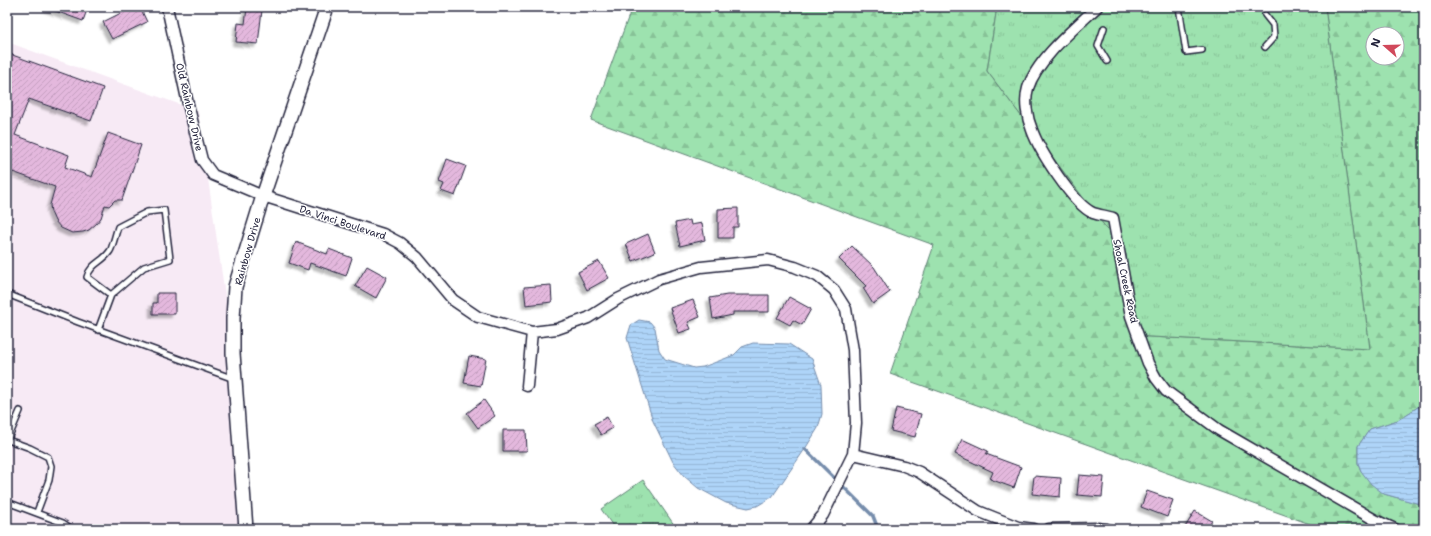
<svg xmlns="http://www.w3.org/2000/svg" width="1431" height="536" font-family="'Shantell Sans',sans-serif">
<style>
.built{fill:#f7eaf5}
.forest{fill:url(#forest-firs);stroke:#608275;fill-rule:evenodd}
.park{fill:url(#park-tufts);stroke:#608275}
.water{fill:url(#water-rules);stroke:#768dac}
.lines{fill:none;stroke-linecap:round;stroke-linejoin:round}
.stream{stroke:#768dac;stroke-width:3.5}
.building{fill:url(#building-hatch);stroke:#22223b;filter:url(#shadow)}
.service-casing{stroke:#22223b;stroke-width:8}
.minor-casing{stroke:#22223b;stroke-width:13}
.tertiary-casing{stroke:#22223b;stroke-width:16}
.service{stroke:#fff;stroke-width:5}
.minor{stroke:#fff;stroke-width:10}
.tertiary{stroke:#fff;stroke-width:13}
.labels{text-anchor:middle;stroke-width:3;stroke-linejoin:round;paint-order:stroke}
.street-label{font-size:10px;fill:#22223b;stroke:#fff}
</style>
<defs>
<pattern id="forest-firs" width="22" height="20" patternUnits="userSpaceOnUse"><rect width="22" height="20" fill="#9de2af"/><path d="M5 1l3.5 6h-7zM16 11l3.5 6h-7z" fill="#87c297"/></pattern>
<pattern id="park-tufts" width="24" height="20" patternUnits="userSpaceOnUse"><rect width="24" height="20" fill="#9de2af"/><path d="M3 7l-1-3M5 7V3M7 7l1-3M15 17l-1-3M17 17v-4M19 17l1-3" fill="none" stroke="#87c297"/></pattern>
<pattern id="water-rules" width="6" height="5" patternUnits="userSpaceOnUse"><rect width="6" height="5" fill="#aed4f8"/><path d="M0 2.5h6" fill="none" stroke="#95b6d6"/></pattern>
<pattern id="building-hatch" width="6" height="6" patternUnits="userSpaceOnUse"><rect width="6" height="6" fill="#e4b8dd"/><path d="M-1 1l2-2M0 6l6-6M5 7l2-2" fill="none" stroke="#c39ebf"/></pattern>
<filter id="shadow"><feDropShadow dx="-3.5" dy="3.5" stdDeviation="1" flood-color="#0004"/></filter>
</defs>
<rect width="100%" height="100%" fill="#fff"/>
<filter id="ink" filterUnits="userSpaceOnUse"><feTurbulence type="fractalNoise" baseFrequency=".025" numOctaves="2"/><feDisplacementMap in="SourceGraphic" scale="8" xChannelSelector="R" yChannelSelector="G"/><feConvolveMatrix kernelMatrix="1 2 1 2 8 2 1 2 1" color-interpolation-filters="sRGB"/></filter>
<g filter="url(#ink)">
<path class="built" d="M7,42L198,111L240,397L249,529H7Z"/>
<path class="forest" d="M632,7H997L987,71L1126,254L1133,336L1370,349L1325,7H1424V401L1418,407L1398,420L1370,429L1358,446V463L1361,471L1384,494L1424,505V529H1324L890,374L934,245L591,120ZM1373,34H1397V58H1373Z"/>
<path class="park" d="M997,7H1325L1370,349L1133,336L1126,254L987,71Z
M643,480L677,529H615L601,509Z"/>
<path class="water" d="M639,320L650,322L655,328L659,350L665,359L694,368L703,367L724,359L734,355L742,347L753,343L789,344L812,359L821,385L822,414L818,428L805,449L772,497L757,506L748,508L726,503L698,488L684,476L673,462L653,421L627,338L631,325Z
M1424,397V504L1423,505L1384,494L1371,484L1361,471L1358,463V446L1370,429L1398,420L1418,407L1424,401Z"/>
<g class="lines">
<path class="stream" d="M805,449L873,516L878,529"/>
</g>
<path class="building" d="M47,7H88L83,21L47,8Z
M133,7H140L147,22L112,39L103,22Z
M247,8L262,10L258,44L236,42L238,23L245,24Z
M7,53L103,88L91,121L29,99L15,135L69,155L65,167L92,177L108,133L141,145L122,200H115L109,206L105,205L101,218L96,224L89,230L83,232L72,233L61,228L55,221L51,212L50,205L55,187L7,170Z
M447,159L466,166L455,196L441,191L444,184L439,182Z
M738,208V227H733V238H718V209Z
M690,220L691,225L702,223L705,240L680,246L675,223Z
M648,234L655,252L633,261L626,244Z
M296,242L327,254L329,249L352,258L346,276L310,263L308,270L289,263Z
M852,246L874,267L890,292L873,304L863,288L866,286L839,259Z
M599,261L609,278L587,290L578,272Z
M367,266L387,277L376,298L355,286Z
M551,285L552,302L526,305L524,287Z
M157,293H175V314H153V303H157Z
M727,295H769V312H733V315L713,319L710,298Z
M789,297L811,309L802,325L793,320L790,325L777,318Z
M693,300L700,317L688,322L691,329L679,333L670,308Z
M469,356L486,359L481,386L464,383Z
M484,400L495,416L478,428L467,413Z
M896,408L921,414L915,437L891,431Z
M607,417L613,428L601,435L594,424Z
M503,430H526L527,451H503Z
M962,439L988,451L986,454L1021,467L1014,488L990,479L993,472L955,454Z
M1079,475L1104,477L1102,497L1077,495Z
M1034,476L1061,478L1060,497L1032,494Z
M1147,491L1173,500L1167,517L1141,507Z
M1195,511L1212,521L1207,529H1184Z"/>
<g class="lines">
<g class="service-casing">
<path id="service" d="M1179,7L1186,52L1202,50
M1265,15L1273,25L1274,37L1265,47
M1104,28L1098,46L1107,61
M7,294L78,322L234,379
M98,330L111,295L144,267L170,259L164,210L147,212L118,227C116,232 112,249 110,251C103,262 91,263 87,277L111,295
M8,440L30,448L48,457L51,466L49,480L37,512
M7,441L20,411
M7,502L63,523L72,529"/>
</g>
<g class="minor-casing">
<path id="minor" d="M167,7L188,104L202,160L213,175L263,196L383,234L400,243L417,257L453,300L478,317L532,332L557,329L588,318L618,299L659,279L701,267L768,260L795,267L817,276L834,290L846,309L853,350L856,423L853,454L823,515L811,529
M1097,7C1075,28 1037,59 1028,88C1024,101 1027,118 1032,130C1039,150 1073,204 1093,213C1099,215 1107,216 1113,218L1131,316L1148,363L1156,378L1166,391L1219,430L1375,520L1395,529
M527,386L532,332
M853,454L904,466L919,472L978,511L1018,527L1034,529
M1049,529L1097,528L1107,529"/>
</g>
<g class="tertiary-casing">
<path id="tertiary" d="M246,529L233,353V318L235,287L263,196L327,7"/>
</g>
<use href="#service" class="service"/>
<use href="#minor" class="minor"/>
<use href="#tertiary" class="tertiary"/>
</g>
</g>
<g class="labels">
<g class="street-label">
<text transform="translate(190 107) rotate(77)" y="4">Old Rainbow Drive</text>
<text transform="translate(343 222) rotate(18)" y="4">Da Vinci Boulevard</text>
<text transform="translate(247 251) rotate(-74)" y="4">Rainbow Drive</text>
<text transform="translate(1126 281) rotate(78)" y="4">Shoal Creek Road</text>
</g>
</g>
<rect width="1431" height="536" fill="none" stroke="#fff" stroke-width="24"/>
<rect x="12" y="12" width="1407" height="512" fill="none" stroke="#22223b" stroke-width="1.5" filter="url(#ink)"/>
<g transform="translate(1385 46) rotate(290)"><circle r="19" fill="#ffffff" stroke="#a7a7b1"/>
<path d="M0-3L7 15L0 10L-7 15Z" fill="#d1495b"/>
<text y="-6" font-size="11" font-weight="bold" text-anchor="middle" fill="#22223b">N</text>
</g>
</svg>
